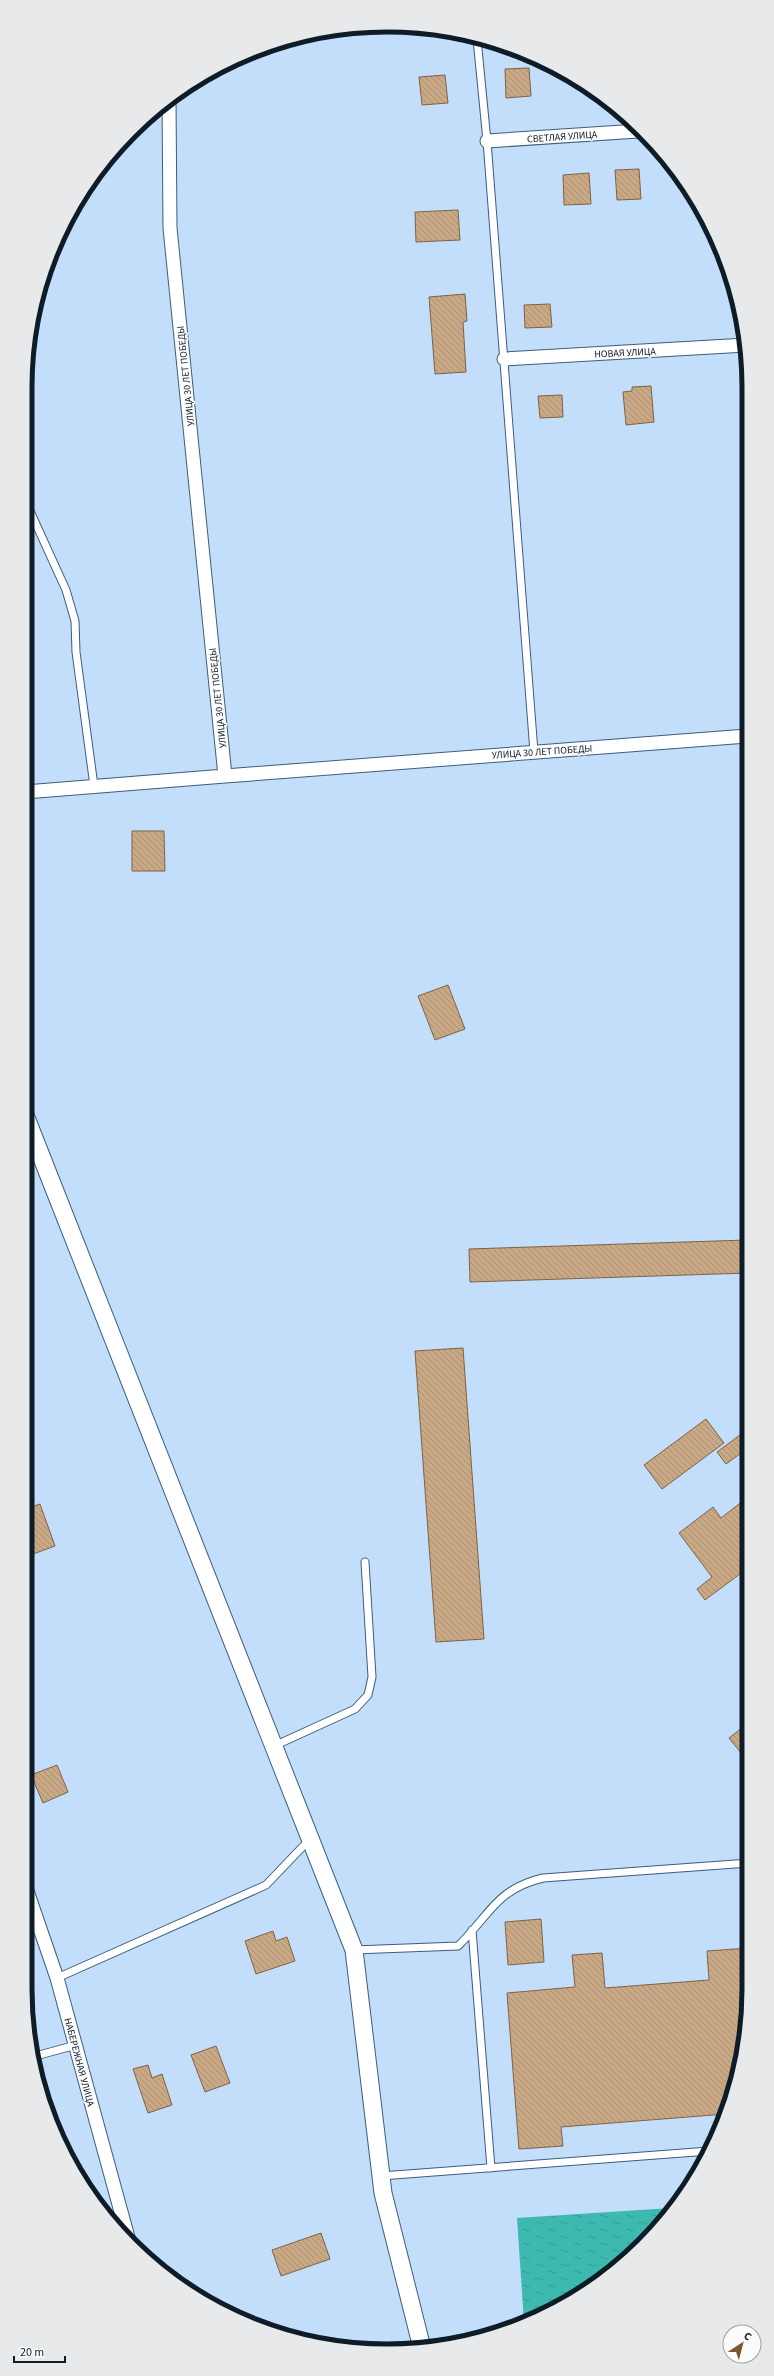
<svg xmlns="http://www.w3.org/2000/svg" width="774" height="2376" font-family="'Source Sans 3',sans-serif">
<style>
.water{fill:url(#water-ripples)}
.building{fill:url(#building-back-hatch);stroke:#806242}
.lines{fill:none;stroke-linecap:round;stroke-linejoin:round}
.service-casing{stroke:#3d5d7a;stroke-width:9}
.minor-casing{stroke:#3d5d7a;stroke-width:15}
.tertiary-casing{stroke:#3d5d7a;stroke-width:19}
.service{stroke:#fff;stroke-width:7}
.minor{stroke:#fff;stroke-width:13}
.tertiary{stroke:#fff;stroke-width:17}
.labels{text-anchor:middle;stroke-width:3;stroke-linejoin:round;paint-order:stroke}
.street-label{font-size:10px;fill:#0e1c28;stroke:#fbfbfb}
.rim{fill:none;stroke:#0e1c28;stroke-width:5}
</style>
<defs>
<pattern id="water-ripples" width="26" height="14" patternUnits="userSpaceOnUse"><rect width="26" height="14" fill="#3db9af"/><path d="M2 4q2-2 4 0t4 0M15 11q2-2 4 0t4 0" fill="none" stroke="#349e97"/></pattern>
<pattern id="building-back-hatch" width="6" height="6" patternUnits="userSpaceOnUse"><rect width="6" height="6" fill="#c9a886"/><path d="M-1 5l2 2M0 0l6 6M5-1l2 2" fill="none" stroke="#ab9074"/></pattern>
</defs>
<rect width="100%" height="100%" fill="#c2defa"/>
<path class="water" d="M671,2208L607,2276L547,2314L524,2322L517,2218Z"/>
<path class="building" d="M529,68L531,96L506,98L505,69Z
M445,75L448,103L422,105L419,77Z
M639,169L641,199L617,200L615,170Z
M589,173L591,204L564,205L563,175Z
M458,210L460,240L416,242L415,212Z
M465,294L467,321L463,322L466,372L435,374L429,297Z
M550,304L552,327L525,328L524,305Z
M651,386L654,422L626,425L623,392L632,391V387Z
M562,395L563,417L540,418L538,396Z
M132,831H164L165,871H132Z
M448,985L465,1029L435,1040L418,996Z
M747,1240L748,1273L470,1282L469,1249Z
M463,1348L484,1639L436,1642L415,1351Z
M706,1419L724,1443L662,1489L644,1465Z
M748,1429V1448L726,1464L717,1452Z
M748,1497V1568L705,1600L697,1589L712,1577L679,1533L713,1507L721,1518Z
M40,1504L55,1546L25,1557V1509Z
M748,1723L749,1763L729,1738Z
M57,1765L68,1792L43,1803L31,1775Z
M541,1919L544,1962L508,1965L505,1922Z
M273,1931L276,1941L287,1937L295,1961L256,1974L245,1941Z
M749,1948V1989L742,2060L726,2114L561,2127L563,2146L519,2149L507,1993L575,1987L572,1955L602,1953L605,1988L709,1980L707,1951Z
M216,2046L230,2083L205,2092L191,2055Z
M148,2065L152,2078L162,2074L172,2105L148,2113L133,2069Z
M321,2233L330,2259L281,2276L272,2250Z"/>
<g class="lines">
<g class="service-casing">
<path id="service" d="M477,39L487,141L534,752
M25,500L66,590L75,621L76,652L94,786
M274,1746L355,1709L368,1695L372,1677L365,1562
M472,1930L491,2168
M354,1950L458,1946C490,1915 496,1889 543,1878L749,1863
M57,1978L266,1885L310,1839
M32,2057L76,2045
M381,2176L709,2151"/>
</g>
<g class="minor-casing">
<path id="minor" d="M169,100L170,228L225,776L747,736
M487,141L638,131
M504,359L746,345
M25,792L225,776
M25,1885L57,1978L129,2241"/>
</g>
<g class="tertiary-casing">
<path id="tertiary" d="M25,1115L354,1950L383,2193L422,2348"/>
</g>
<use href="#service" class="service"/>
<use href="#minor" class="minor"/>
<use href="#tertiary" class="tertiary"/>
</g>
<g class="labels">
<g class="street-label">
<text transform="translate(562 136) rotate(-4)" y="4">СВЕТЛАЯ УЛИЦА</text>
<text transform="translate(625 352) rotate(-3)" y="4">НОВАЯ УЛИЦА</text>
<text transform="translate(185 376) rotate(-96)" y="4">УЛИЦА 30 ЛЕТ ПОБЕДЫ</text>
<text transform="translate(217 698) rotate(-96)" y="4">УЛИЦА 30 ЛЕТ ПОБЕДЫ</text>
<text transform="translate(542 751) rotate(-4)" y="4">УЛИЦА 30 ЛЕТ ПОБЕДЫ</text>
<text transform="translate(80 2062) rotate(75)" y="4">НАБЕРЕЖНАЯ УЛИЦА</text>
</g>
</g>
<path d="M0 0H774V2376H0ZM387 32H387A355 355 0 0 1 742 387V1989A355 355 0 0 1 387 2344H387A355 355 0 0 1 32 1989V387A355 355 0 0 1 387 32Z" fill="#e8e9ea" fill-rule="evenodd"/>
<path class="rim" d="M387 32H387A355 355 0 0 1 742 387V1989A355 355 0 0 1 387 2344H387A355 355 0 0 1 32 1989V387A355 355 0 0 1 387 32Z"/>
<g transform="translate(742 2344) rotate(36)"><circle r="19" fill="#fbfbfb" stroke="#9ca2a7"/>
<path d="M0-3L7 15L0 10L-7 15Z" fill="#7a562f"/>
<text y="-6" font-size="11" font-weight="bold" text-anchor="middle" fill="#0e1c28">С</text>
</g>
<path d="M14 2356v6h51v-6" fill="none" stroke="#0e1c28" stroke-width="2"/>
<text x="20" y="2356" font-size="12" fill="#0e1c28" stroke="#fbfbfb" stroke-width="3" paint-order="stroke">20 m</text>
</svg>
